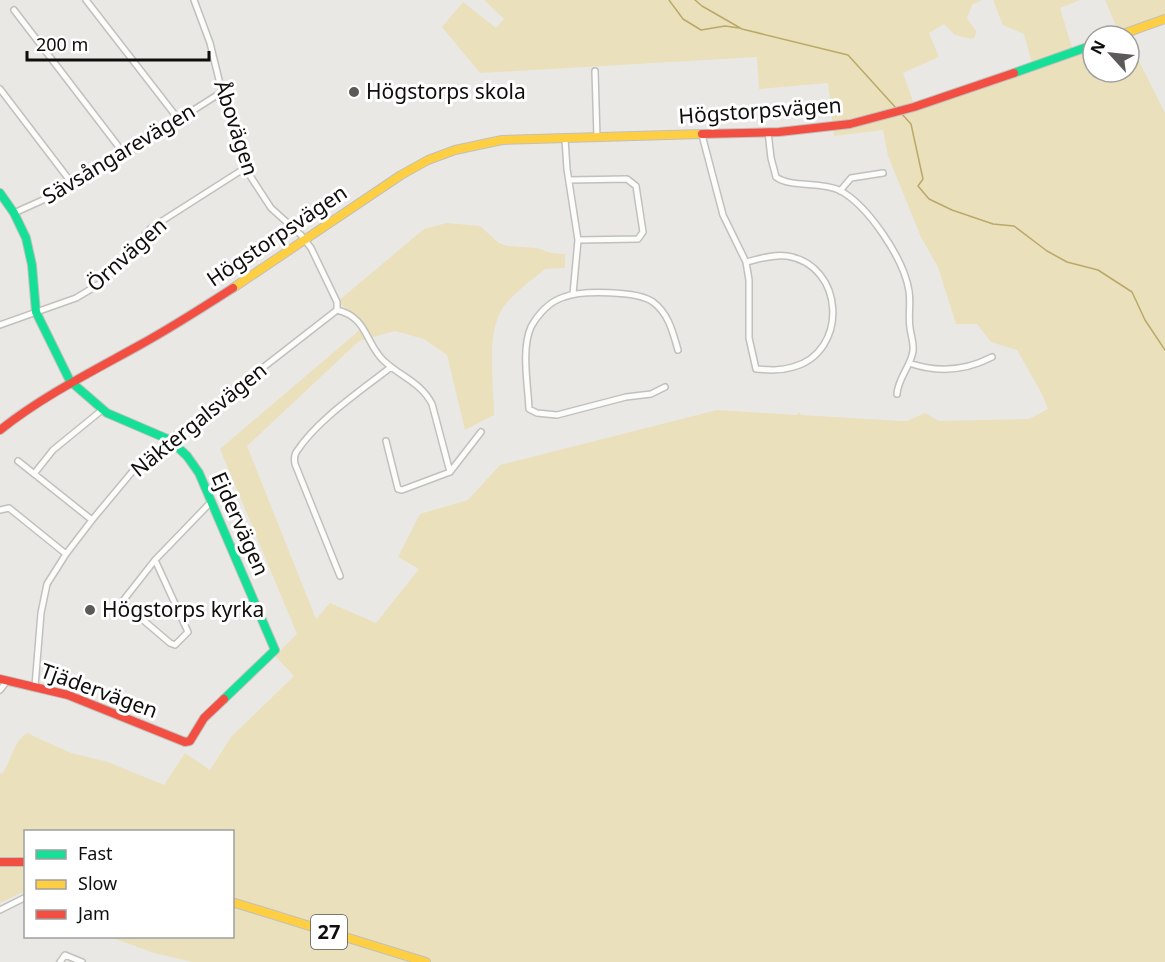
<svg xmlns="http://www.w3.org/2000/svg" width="1165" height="962" font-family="'Noto Sans',sans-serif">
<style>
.green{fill:#eae0bc}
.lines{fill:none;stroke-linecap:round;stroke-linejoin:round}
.stream{stroke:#baa968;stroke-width:1.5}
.street-casing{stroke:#c1c0bd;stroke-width:8}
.fast-casing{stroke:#c1c0bd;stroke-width:10}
.slow-casing{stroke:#c1c0bd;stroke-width:10}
.jam-casing{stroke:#c1c0bd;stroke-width:10}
.street{stroke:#fcfcfb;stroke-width:5}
.fast{stroke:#16e098;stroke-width:8}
.slow{stroke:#ffcf43;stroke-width:8}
.jam{stroke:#f24e42;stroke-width:8}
.poi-dot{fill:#5b5a58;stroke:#fff;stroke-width:2}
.labels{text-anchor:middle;stroke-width:6;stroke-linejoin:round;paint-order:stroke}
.shield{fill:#fff;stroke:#575655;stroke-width:1.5}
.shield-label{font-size:20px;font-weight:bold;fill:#0f0e0c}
.poi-label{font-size:21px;fill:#0f0e0c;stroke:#fff;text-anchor:start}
.street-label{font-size:21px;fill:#0f0e0c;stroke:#fff}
</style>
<rect width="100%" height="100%" fill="#e9e8e5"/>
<path class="green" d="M484,0H982L972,5L967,18L976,31L975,37L972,39L955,35L944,24L929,33L939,57L903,73L915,107L1033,66L1024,34L1003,25L993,0H1080L1060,8L1073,51L1093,45V72H1129V41L1165,113V962H193L154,953L110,937L232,936V832H26L25,891L0,903V773L2,774C12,759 12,744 27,733L71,753L108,762L164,785L185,753L210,770L231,737L294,676L275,656L297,634L220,449L354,335L363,326L352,312L337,302L424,229L447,223L480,226L499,243L507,246L537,248L551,253L565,254V268L545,269C532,280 515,292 504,306C485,332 494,384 494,415L465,430L447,355L424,339L395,331L359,341L247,446L316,619L330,603L376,623L419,569L398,557L420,514L468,500L500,465L717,410L797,415L799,412L801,415L901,421H907L925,413L939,421L1029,419L1048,409L1042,394L1017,350L991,342L977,324H956L938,267L921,237L888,156L883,130L834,136L828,83L759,89L757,57L480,73L442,27L463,2L496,28L504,19Z
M1105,0H1165V22L1143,30L1129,40V36H1117L1120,35Z"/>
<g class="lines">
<path class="stream" d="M669,0L683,19L701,30L725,26L739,28
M695,0L702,6L742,29L848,55L896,108
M901,113L911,124L923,179L918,186L929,199L952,210L993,224L1014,226L1047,251L1067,262L1098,270L1132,292L1145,320L1165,350"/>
<g class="street-casing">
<path id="street" d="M86,0L179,120
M14,10L125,155
M595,71L597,138
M0,89L74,186
M768,132L771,158L776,177C791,188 821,181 839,190C868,205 904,259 909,291C911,303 908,316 910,328C911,336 914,343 913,351C911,366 898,378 897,394
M702,135L723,215L746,262L749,280V338L756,369C768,370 780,371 793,367C849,352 845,265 787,256C773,254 759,259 746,262
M565,139L567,169L578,240L573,294
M569,180L627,179L636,186L643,232L638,239L578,240
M840,191L851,178L883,173
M14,213L74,186L222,92
M337,310C367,317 365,342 383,360C399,376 421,382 432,404L450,472L402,490L398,489L386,441
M0,325L76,298L96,286L106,279L151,228L245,168
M909,363C938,373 965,371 992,357
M665,387L651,394L626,397L557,415L537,413L529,409C528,385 521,349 531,327C538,314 550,301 564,297C582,290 638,291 653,302C669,314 673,333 678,350
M18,461L92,520
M450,472L481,432
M34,474L53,450L102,410
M0,510L9,508L66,554
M155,560L188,632L175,645L170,643L122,602L155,560L211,502
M340,576L295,464C294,459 294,455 297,451C318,419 362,390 391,367
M35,686L41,613L47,584L66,554L92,520L132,472L170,440L337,310V302L311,248L301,235L271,208L245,168L222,92L210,43L194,0
M0,690L7,681
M0,910L26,897
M60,962L65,955L82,962"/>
</g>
<g class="fast-casing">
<path id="fast" d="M1014,73L1093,45
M0,193L14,213L26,238L32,265L36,312L70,381L107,413L170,440L187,456L199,473L275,650L224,699"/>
</g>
<g class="slow-casing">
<path id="slow" d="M1117,36L1165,19
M233,288L401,175L428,160L455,150L502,140L702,134
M232,902L426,962"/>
</g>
<g class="jam-casing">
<path id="jam" d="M702,134L779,132L850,124L914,107L1014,73
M0,430C43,396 91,372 138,346C171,328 202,308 233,288
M0,679L68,695L185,742L190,741L204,718L224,699
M0,862H26"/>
</g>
<use href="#street" class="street"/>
<use href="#fast" class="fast"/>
<use href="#slow" class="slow"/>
<use href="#jam" class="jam"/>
</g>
<g class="poi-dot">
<circle cx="354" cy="92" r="6"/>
<circle cx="90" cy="610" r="6"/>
</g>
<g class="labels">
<rect class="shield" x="311" y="915" width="36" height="34" rx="4.5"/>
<g class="shield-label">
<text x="329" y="939">27</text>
</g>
<g class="poi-label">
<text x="366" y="99">Högstorps skola</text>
<text x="102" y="617">Högstorps kyrka</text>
</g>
<g class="street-label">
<text transform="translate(760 111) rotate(-4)" y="7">Högstorpsvägen</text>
<text transform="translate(236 128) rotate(72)" y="7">Åbovägen</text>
<text transform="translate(119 154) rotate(-31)" y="7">Sävsångarevägen</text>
<text transform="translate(277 236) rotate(-34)" y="7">Högstorpsvägen</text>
<text transform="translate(127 255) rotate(-42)" y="7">Örnvägen</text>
<text transform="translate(199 420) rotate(-39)" y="7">Näktergalsvägen</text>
<text transform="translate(240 524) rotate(66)" y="7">Ejdervägen</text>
<text transform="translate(99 691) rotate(20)" y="7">Tjädervägen</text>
</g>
</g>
<rect x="24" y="830" width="210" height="108" fill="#ffffff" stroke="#9f9f9e" stroke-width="1.5"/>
<rect x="36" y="850" width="30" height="9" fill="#16e098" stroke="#9f9f9e" stroke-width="1.5"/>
<text x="78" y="860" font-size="18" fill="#0f0e0c">Fast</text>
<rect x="36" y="880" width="30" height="9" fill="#ffcf43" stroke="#9f9f9e" stroke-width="1.5"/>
<text x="78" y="890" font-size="18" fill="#0f0e0c">Slow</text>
<rect x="36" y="910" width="30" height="9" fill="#f24e42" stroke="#9f9f9e" stroke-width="1.5"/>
<text x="78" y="920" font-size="18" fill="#0f0e0c">Jam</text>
<g transform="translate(1111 54) rotate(297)"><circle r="28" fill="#ffffff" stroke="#9f9f9e" stroke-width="1.5"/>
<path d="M0-4.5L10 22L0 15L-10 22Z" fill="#5b5a58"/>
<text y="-9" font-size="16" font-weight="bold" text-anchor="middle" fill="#0f0e0c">N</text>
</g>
<path d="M27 51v9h182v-9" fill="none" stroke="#0f0e0c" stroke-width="3"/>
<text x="36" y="51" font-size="18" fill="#0f0e0c" stroke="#ffffff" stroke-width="4.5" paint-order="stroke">200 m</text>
</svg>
